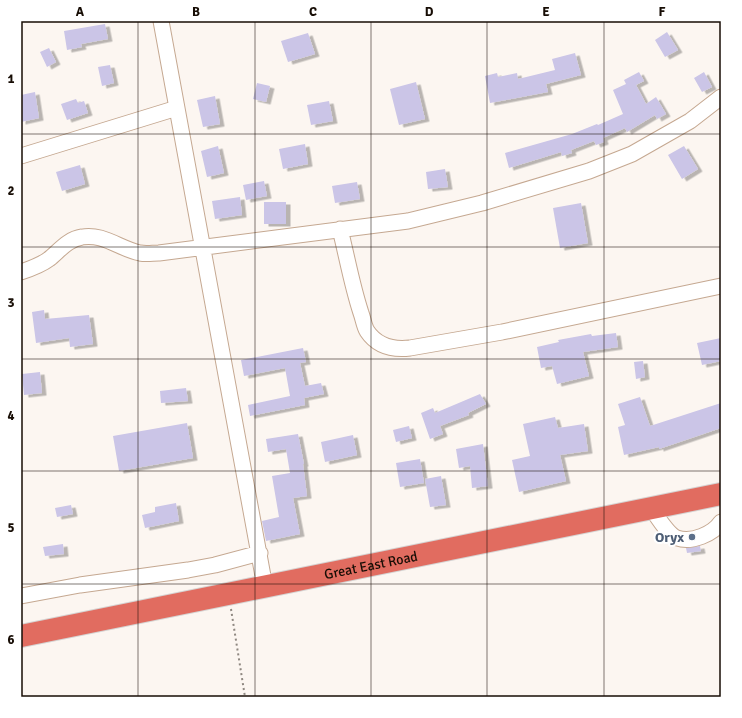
<svg xmlns="http://www.w3.org/2000/svg" width="742" height="718" font-family="Signika,sans-serif">
<style>
.building{fill:#cbc5e7;filter:url(#shadow)}
.lines{fill:none;stroke-linecap:round;stroke-linejoin:round}
.minor-casing{stroke:#c5a891;stroke-width:17}
.highway-casing{stroke:#d5d3d2;stroke-width:24}
.path{stroke:#8f8881;stroke-width:2;stroke-dasharray:2 3;stroke-linecap:butt}
.minor{stroke:#fff;stroke-width:15}
.highway{stroke:#e16c60;stroke-width:22}
.grid{fill:none;stroke:#170d05;stroke-width:1;stroke-opacity:0.55}
.service-dot{fill:#5c6f8a;stroke:#fff;stroke-width:1.5}
.labels{text-anchor:middle;stroke-width:4;stroke-linejoin:round;paint-order:stroke}
.service-label{font-size:14px;font-weight:bold;fill:#4e5e75;stroke:#fff;text-anchor:end}
.street-label{font-size:14px;fill:#170d05;stroke:#fff}
.neatline{fill:none;stroke:#170d05;stroke-width:1.5}
.grid-label{font-size:13px;text-anchor:middle;font-weight:bold;fill:#170d05}
</style>
<defs>
<filter id="shadow"><feDropShadow dx="4.5" dy="2.5" stdDeviation="0" flood-color="#0004"/></filter>
</defs>
<rect width="100%" height="100%" fill="#fcf6f1"/>
<path class="building" d="M105,24L108,39L81,44L82,47L67,50L64,31Z
M667,32L678,50L665,57L655,40Z
M308,33L315,54L288,62L281,41Z
M49,48L56,62L47,67L40,52Z
M575,53L581,75L546,84L548,92L490,103L485,76L497,73L498,77L517,73L518,79L555,70L552,59Z
M110,65L114,83L102,86L98,67Z
M639,72L644,81L636,85L646,104L656,97L666,114L657,119L655,115L627,132L625,128L603,138L604,142L596,145L594,141L571,150L572,153L562,156L561,152L509,168L505,153L572,134L597,124L598,125L623,114L613,90L626,84L624,80Z
M704,72L712,87L702,92L694,78Z
M416,82L425,119L399,125L390,89Z
M257,83L270,86L266,102L253,99Z
M35,92L39,118L21,122V95Z
M215,96L220,124L203,127L197,100Z
M76,99L78,103L84,101L88,113L67,120L61,104Z
M329,101L333,121L311,125L307,105Z
M305,144L308,164L283,169L279,149Z
M218,146L224,173L207,177L201,151Z
M684,146L698,169L682,179L668,155Z
M80,165L85,184L62,191L56,172Z
M445,169L448,187L428,189L426,172Z
M264,181L267,196L246,200L243,185Z
M357,182L360,199L335,203L332,186Z
M240,197L242,215L215,219L212,201Z
M264,202H286V224H264Z
M581,203L588,243L560,248L553,208Z
M44,310L45,319L89,315L93,344L70,347L69,338L36,343L32,312Z
M616,333L618,347L583,352L589,376L557,384L552,366L541,368L537,347L559,342L558,340L591,334L592,336Z
M721,338V361L702,365L697,343Z
M303,348L306,362L300,363L305,386L321,383L324,394L304,398L305,405L250,416L248,405L290,396L285,368L244,376L241,360Z
M643,361L645,377L636,379L634,362Z
M40,372L42,393L24,395L22,374Z
M186,388L188,401L161,403L160,391Z
M480,394L486,404L468,413L469,415L440,426L443,434L430,439L421,413L433,408L435,413Z
M640,397L650,426L721,403V428L659,449V447L624,455L618,427L625,425L618,404Z
M555,417L558,428L584,424L588,451L560,455L566,481L519,492L512,460L530,456L523,424Z
M187,423L193,458L119,471L113,436Z
M409,426L412,438L396,442L393,430Z
M298,434L304,464H303L307,496L293,498L300,534L266,541L262,521L279,517L272,476L290,473L286,449L268,452L266,439Z
M353,435L357,455L325,462L321,442Z
M483,444L488,486L472,488L470,466L459,468L456,449Z
M420,459L424,483L400,487L396,463Z
M441,476L446,505L430,507L425,479Z
M176,503L179,521L145,528L142,515L155,512V507Z
M71,505L73,514L57,517L55,508Z
M63,544L64,554L45,556L43,547Z
M700,546L701,551L687,553L686,548Z"/>
<g class="lines">
<g class="minor-casing">
<path id="minor" d="M161,21L265,587
M21,156L177,108
M340,229C347,257 352,286 361,313C363,318 364,326 367,331C377,346 393,350 410,348L502,332L721,286
M21,272C30,269 41,265 49,259C59,251 68,239 82,237C103,233 120,249 140,253C146,254 153,253 159,253L408,221L482,203L589,171L632,154L690,121L721,97
M651,508C657,516 668,535 677,538C692,543 713,534 721,522
M21,596L80,585L188,570L215,565L260,553"/>
</g>
<g class="highway-casing">
<g id="highway">
<path id="s1" d="M21,636L721,494"/>
</g>
</g>
<path class="path" d="M231,609L245,697"/>
<use href="#minor" class="minor"/>
<use href="#highway" class="highway"/>
</g>
<path class="grid" d="M138,21V697M255,21V697M371,21V697M487,21V697M604,21V697M21,134H721M21,247H721M21,359H721M21,471H721M21,584H721"/>
<circle class="service-dot" cx="692" cy="537" r="4"/>
<g class="labels">
<g class="service-label">
<text x="684" y="542">Oryx</text>
</g>
<g class="street-label">
<text dy="5" stroke="none"><textPath href="#s1" startOffset="357">Great East Road</textPath></text>
</g>
</g>
<rect width="742" height="718" fill="none" stroke="#ffffff" stroke-width="44"/>
<rect x="22" y="22" width="698" height="674" class="neatline"/>
<g class="grid-label">
<text x="80" y="16">A</text>
<text x="196" y="16">B</text>
<text x="313" y="16">C</text>
<text x="429" y="16">D</text>
<text x="546" y="16">E</text>
<text x="662" y="16">F</text>
<text x="11" y="83">1</text>
<text x="11" y="195">2</text>
<text x="11" y="307">3</text>
<text x="11" y="420">4</text>
<text x="11" y="532">5</text>
<text x="11" y="644">6</text>
</g>
</svg>
